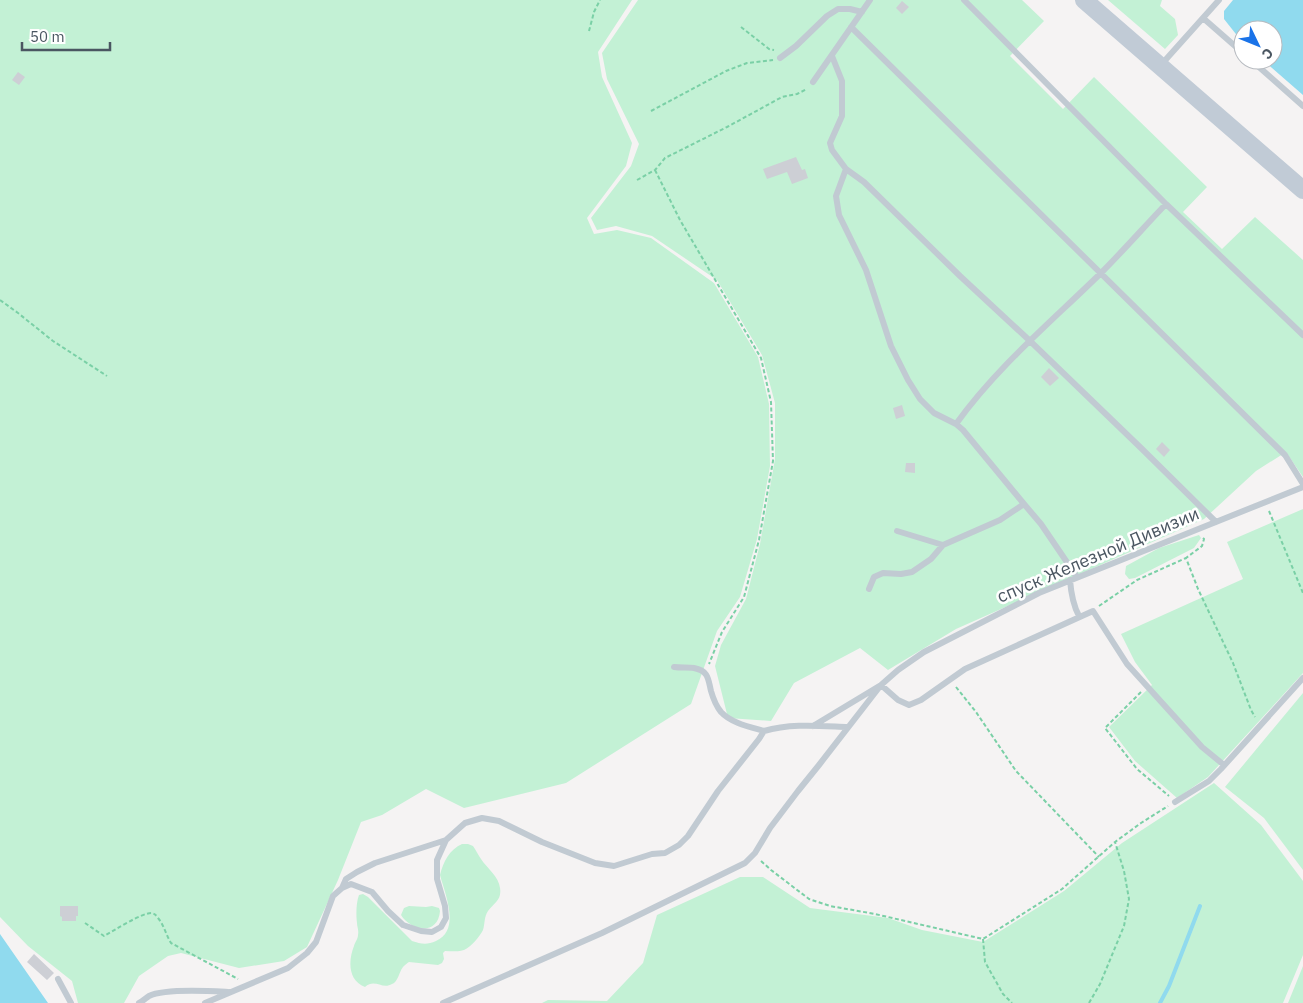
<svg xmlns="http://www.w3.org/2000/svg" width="1303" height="1003" font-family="'IBM Plex Sans',sans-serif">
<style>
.green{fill:#c3f1d5}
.water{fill:#90daee}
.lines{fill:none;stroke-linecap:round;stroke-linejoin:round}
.stream{stroke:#90daee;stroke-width:4}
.building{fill:#cdcfd5}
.path{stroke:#7ad0a6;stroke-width:2;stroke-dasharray:4 2.5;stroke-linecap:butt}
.lane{stroke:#c1cad2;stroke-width:6}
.secondary{stroke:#c1cbd6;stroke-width:18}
.labels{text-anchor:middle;stroke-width:5;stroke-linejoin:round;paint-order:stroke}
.street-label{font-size:18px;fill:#4a5661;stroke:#fff}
</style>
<rect width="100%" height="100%" fill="#f5f3f3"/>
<path class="green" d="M0,0H632L598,52L602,77L632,143L626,166L587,218L594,234L617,230L651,238L714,283L758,357L769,404L770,466L757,539L740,597L717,631L691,704L566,783L464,808L426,789L382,815L361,822L338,880L307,947L284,961L239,968L181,953L168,956L139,976L124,1003H78L72,981L28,946L0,917Z
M638,0H1022L1044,21L1010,56L1063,109L1094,77L1207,187L1183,212L1222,249L1255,217L1303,260V477L1286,452L1256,471L1204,519L956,629L888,670L860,648L794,683L771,721L728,718L715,666L721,645L746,599L760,544L775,459V403L762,355L717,280L652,236L616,226L597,230L591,218L631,166L639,144L607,79L602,53Z
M1108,0H1162L1160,6L1175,19L1178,35L1165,49Z
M1303,509V673L1208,777L1177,798L1135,761L1109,727L1152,685L1135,662L1121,634L1243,579L1227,542Z
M1199,535L1201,538L1194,548L1135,578L1129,579L1125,574L1126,566L1159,548Z
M1303,693V870L1264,818L1225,787Z
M1214,783L1261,825L1303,881V955L1283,1003H542L548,1000L607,1001L643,963L657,915L740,877H763L810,908L888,918L922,930L983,942L1064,891L1122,843Z
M462,844H468L473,846C476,850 478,855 481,859C487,868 499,877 500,888C502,900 494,903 488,911C484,917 485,923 483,930C480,936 471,947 464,950C459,952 451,951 445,951L443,953L444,959L442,963L438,965L409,962C407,963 405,965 403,967C399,972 398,982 392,984C382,990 375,978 365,987C348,981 348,961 354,946C355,942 358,939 358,935C359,930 357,927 357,923C356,915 356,903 359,895L363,894L368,897L412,941C421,944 427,945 436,941C461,930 445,894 440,875C443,862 450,849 462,844Z
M409,906L426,907L432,906L439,908L440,911C438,936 411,931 401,915L404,908Z
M1303,966V1003H1288Z"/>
<path class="water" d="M1233,0H1303V95L1263,60H1273V30H1243V43L1224,19V11Z
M0,934L48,1003H0Z"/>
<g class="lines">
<path class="stream" d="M1160,1003L1169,986L1200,906"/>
</g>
<path class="building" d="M902,1L909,7L902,14L896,8Z
M18,72L25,77L19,85L12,80Z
M796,157L802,170L805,169L808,178L792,184L787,172L767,179L763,169Z
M1049,368L1059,378L1050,386L1041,377Z
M902,405L905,416L896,419L893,408Z
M1162,442L1170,450L1164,457L1156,449Z
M906,463H915V473L905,472Z
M60,906H78V916H76V921H62V917L60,916Z
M34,954L54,973L47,980L27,962Z"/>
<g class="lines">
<path class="path" d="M741,27L769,49L774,50
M589,31L594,12L600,0
M651,111L726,71L747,63L773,60
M655,170L680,220L761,358L771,402L773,461L759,540L744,597L722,632L709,664
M637,180L655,170L665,158L727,127L782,97L797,94L807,89
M0,300L18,313L53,341L107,376
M1269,511L1303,593
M1203,538L1204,539L1202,546L1186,558L1198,589L1233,663L1251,710L1255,717
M1099,606L1137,580L1186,558
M956,687L976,712L1016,771L1099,857
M1141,692L1105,728L1137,769L1169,796
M761,861L771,870L809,899L830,906L875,914L983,939L1062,889L1115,842L1141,823L1168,806
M85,923L104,936C113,931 143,912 152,913C155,914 156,915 158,918C164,925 166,935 171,943L238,979
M983,939L985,962L1003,994L1012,1003
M1089,1003L1100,984L1124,926L1129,899L1124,871L1115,842"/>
<path class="lane" d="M964,0L1166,204L1303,335
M1203,18L1243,53
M851,27L1285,455L1303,484
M832,56L842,81V116L830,143L832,150L846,169L864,182L960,276L1029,340L1141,448L1216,522
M780,58L796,46L827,16L838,9H850L862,12
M1251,60L1303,106
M1160,66L1219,0
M813,82L870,0
M846,169L836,196L839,215L866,270L891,346L908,380L920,399L934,413L956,424L963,430L1024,504L1041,524L1077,577
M956,424C997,367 1051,322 1101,273C1123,251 1144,227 1166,204
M897,531L943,545
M1070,580C1071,593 1073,605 1079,616
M869,589L874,577L883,573L901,574L912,572L931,559L943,545L1000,520L1024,504
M674,667C681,668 688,667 694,668C709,671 708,679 711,691C713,698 716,706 721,712C731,723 750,727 764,731
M813,726L881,685L898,700L909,705L921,700L965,669L1093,611L1127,664L1202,747L1224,765
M1175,802L1209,781L1221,769L1303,678
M342,888L346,879L357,872L375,863L446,840
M58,979L71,1003
M139,1003C143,1001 146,998 149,996C165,988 210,991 228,992
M205,1003L288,968L307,953L316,942L333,896L342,888L351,884L372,892L388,911L403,925L421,931L432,932L441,927L446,918L445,906L437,879V860L446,840L465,823L482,818L499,821L542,842L595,863L614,866L652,854L665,853L679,845L688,836L718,791L759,739L764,731C791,723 820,726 848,727
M443,1003L602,933L745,863L755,853L770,828L798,791L819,765L881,685L898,670L924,652L1039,593L1303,487"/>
<path class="secondary" d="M1084,0L1303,190"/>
</g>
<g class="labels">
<g class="street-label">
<text transform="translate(1098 555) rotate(-23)" y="6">спуск Железной Дивизии</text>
</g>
</g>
<g transform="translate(1258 45) rotate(133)"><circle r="24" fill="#ffffff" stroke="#b7bbc0"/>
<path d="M0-4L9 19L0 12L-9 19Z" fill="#1a73e8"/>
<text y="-8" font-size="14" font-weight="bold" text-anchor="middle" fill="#4a5661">С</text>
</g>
<path d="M22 42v8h88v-8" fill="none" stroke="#4a5661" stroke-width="2.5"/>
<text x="30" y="42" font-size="15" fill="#4a5661" stroke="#ffffff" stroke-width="4" paint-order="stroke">50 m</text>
</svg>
